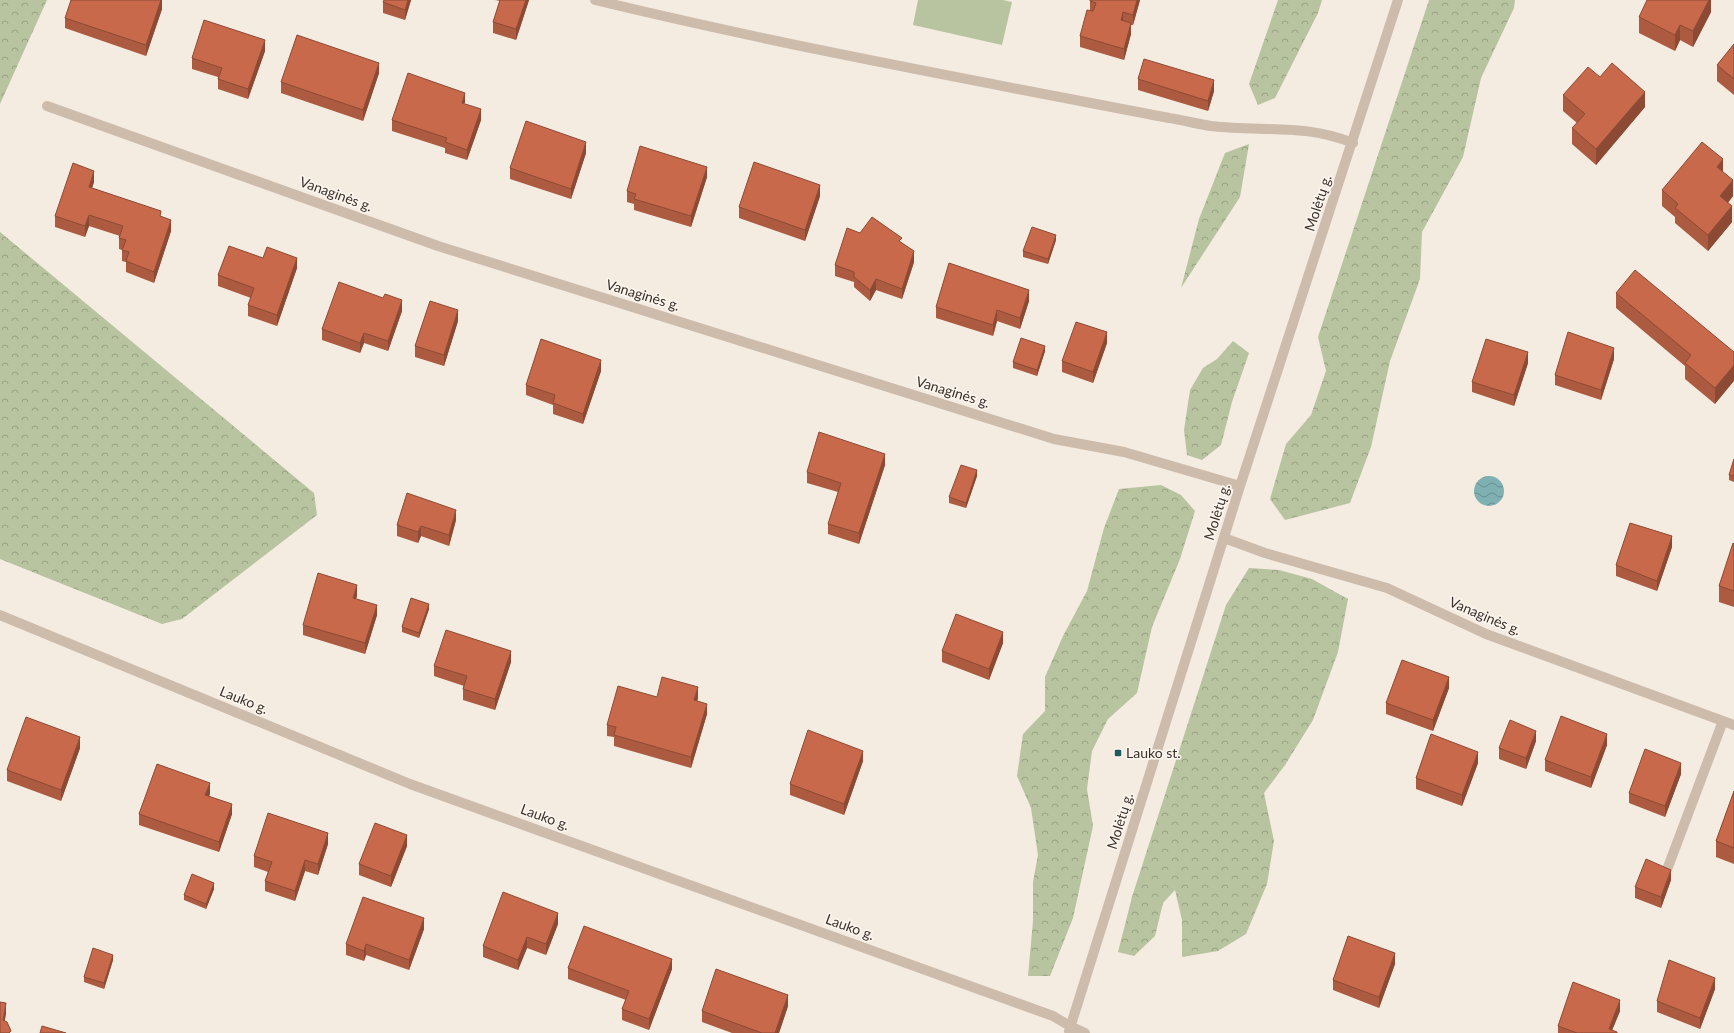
<svg xmlns="http://www.w3.org/2000/svg" width="1734" height="1033" font-family="Lato,sans-serif">
<style>
.forest{fill:url(#forest-crowns)}
.pitch{fill:#b8c4a0}
.water{fill:url(#water-waves)}
.lines{fill:none;stroke-linecap:round;stroke-linejoin:round}
.minor{stroke:#cdbbac;stroke-width:10}
.wall{fill:#ac5a40}
.shaded-wall{fill:#8c4a34}
.building{fill:#c8694b;stroke:#8c4a34}
.poi-dot{fill:#1f5a5e;stroke:#fbf5ee;stroke-width:1.5}
.labels{text-anchor:middle;stroke-width:3.5;stroke-linejoin:round;paint-order:stroke}
.street-label{font-size:14px;fill:#3b302b;stroke:#fbf5ee}
.poi-label{font-size:14px;fill:#3b302b;stroke:#fbf5ee;text-anchor:start}
</style>
<defs>
<pattern id="forest-crowns" width="20" height="18" patternUnits="userSpaceOnUse"><rect width="20" height="18" fill="#b8c4a0"/><path d="M2 6a3 3 0 1 1 6 0M12 15a3 3 0 1 1 6 0" fill="none" stroke="#97a083"/></pattern>
<pattern id="water-waves" width="16" height="10" patternUnits="userSpaceOnUse"><rect width="16" height="10" fill="#7fb0b2"/><path d="M0 5q4-4 8 0t8 0" fill="none" stroke="#699091"/></pattern>
</defs>
<rect width="100%" height="100%" fill="#f4ebe1"/>
<path class="forest" d="M0,0H47L0,104Z
M1278,0H1322L1318,13L1275,98L1258,105L1249,84Z
M1429,0H1515L1514,8L1481,78L1463,157L1422,232L1420,279L1390,361L1371,447L1350,503L1285,520L1270,499L1286,444L1311,415L1326,371L1318,337Z
M1249,144L1240,197L1181,288L1199,219L1225,153Z
M0,232L314,493L317,515L182,619L162,624L0,559Z
M1233,341L1249,353L1232,402L1221,445L1202,460L1187,455L1184,430L1190,390L1203,368L1217,359Z
M1161,485L1181,495L1195,511L1180,559L1152,627L1137,693L1108,719L1092,751L1087,789L1093,826L1073,918L1050,976H1028L1033,921V882L1038,855L1031,808L1017,776L1023,734L1045,711V677L1063,636L1087,591L1104,528L1119,489Z
M1249,568L1279,570L1312,579L1348,599L1338,652L1313,720L1285,765L1264,793L1274,841L1267,884L1246,934L1218,951L1182,957V920L1175,890L1163,903L1155,936L1134,956L1118,952L1132,897L1226,605Z"/>
<path class="pitch" d="M918,0H1003L1012,2L1002,45L913,25Z"/>
<path class="water" d="M1474 491a15 15 0 1 1 30 0a15 15 0 1 1-30 0Z"/>
<g class="lines">
<path class="minor" d="M595,0C785,46 977,81 1169,118C1183,120 1197,124 1211,126C1261,132 1304,123 1353,143
M47,106L438,246L1054,439L1124,452L1240,486
M1224,538L1265,553L1387,588L1486,634L1734,725
M0,615L410,784L1053,1016L1070,1026L1085,1033
M1668,867L1723,721
M1069,1031L1240,486L1398,0"/>
</g>
<path class="wall" d="M162,0V9L146,56L65,28V18Z
M411,0L405,20L383,13V2Z
M495,0H529L516,40L493,33V22L500,1Z
M1140,0L1133,25H1131V34L1124,60L1080,47V36L1090,11V1Z
M1711,0V12L1693,47L1680,40L1675,51L1639,33V17Z
M1734,44V95L1717,81V65Z
M265,51L248,99L218,89V77L192,69V58Z
M379,73L363,121L281,93V82Z
M1600,77L1645,107L1596,165L1572,144V128L1577,123L1563,111V95Z
M1138,79L1214,91L1208,111L1138,90Z
M464,104L481,120L467,160L445,153V148L392,131V120Z
M586,153L571,199L510,179V168Z
M1723,172L1733,196L1728,203L1732,222L1708,251L1675,223V217L1662,206V190Z
M707,177L691,227L634,210V204L627,202V191Z
M94,182L92,188L161,216L171,231L154,283L126,272V262L122,261V250L119,249V238L120,236L89,226L85,237L55,227V216Z
M820,196L805,241L739,218V207Z
M860,233L902,243L914,262L902,299L876,290L870,301L854,287V282L835,276V265Z
M1056,240L1048,264L1023,257V251Z
M263,258L297,268L277,326L248,316V305L251,298L218,286V275Z
M1616,293L1734,352L1715,404L1685,379V366L1616,308Z
M1029,301L1020,329L997,321L993,336L936,318V307Z
M402,311L388,351L364,343L360,353L322,340V329Z
M458,321L444,366L415,357V346Z
M1107,343L1093,383L1062,372V361Z
M1045,351L1037,376L1013,368V362Z
M1614,359L1601,400L1555,385V375Z
M1528,363L1514,406L1472,392V382Z
M601,371L583,424L553,414V405L526,395V385Z
M1734,459V482L1729,480V475Z
M885,465L859,544L828,534V524L838,492L807,483V472Z
M977,476L966,508L949,503V497Z
M456,520L449,546L421,536L418,543L397,536V525Z
M1734,544V607L1719,602V586Z
M1672,547L1657,591L1616,576V565Z
M357,596L356,599L377,615L365,654L303,635V625Z
M429,609L419,638L402,632V627Z
M1003,643L989,680L942,662V651Z
M511,662L495,710L463,700V689L464,686L434,676V666Z
M1449,688L1433,731L1386,714V703Z
M657,697L698,698L697,701L707,714L691,768L614,746V737L607,736V725Z
M1536,741L1526,769L1499,759V748Z
M1607,745L1591,788L1545,771V760Z
M80,748L61,801L7,781V770Z
M863,761L844,815L790,795V784Z
M1478,763L1462,806L1416,789V778Z
M1681,774L1665,817L1629,803V793Z
M1734,791V864L1716,857V841Z
M210,794L209,796L232,814L219,852L139,825V814Z
M328,844L318,875L305,871L295,901L265,891V881L268,872L254,867V856Z
M407,846L391,887L359,875V864Z
M1671,880L1661,908L1635,898V887Z
M214,889L206,909L184,900V895Z
M558,924L546,955L527,948L518,970L483,957V946Z
M424,929L409,970L366,955L364,961L346,955V944Z
M113,960L104,989L84,982V977Z
M1395,964L1379,1008L1333,990V980Z
M568,968L672,969L649,1030L622,1020V1009L626,1000L568,979Z
M1715,989L1700,1029L1657,1012V1001Z
M788,1006L779,1033H732L702,1022V1011Z
M1620,1011L1612,1030L1617,1033H1558V1026Z"/>
<path class="shaded-wall" d="M161,0H162V9L146,56V45Z
M408,0H411L405,20V10Z
M526,0H529L516,40V29Z
M1137,0H1140L1133,25V15Z
M1709,0H1711V12L1693,47V31Z
M1123,12V22L1121,20Z
M1131,23V34L1124,60V49Z
M1680,25V40L1675,51V35Z
M265,40V51L248,99V89Z
M379,63V73L363,121V110Z
M1214,80V91L1208,111V101Z
M1645,92V107L1596,165V149Z
M465,93V103H462Z
M481,109V120L467,160V150Z
M586,142V153L571,199V189Z
M1723,159V175L1717,167Z
M707,167V177L691,227V216Z
M94,171V182L89,197V187Z
M1733,180V196L1720,212V196Z
M820,185V196L805,241V230Z
M1732,206V222L1708,251V235Z
M89,215V226L85,237V226Z
M171,220V231L154,283V272Z
M1056,235V240L1048,264V259Z
M914,251V262L902,299V289Z
M297,258V268L277,326V315Z
M876,279V290L870,301V290Z
M1029,290V301L1020,329V318Z
M402,300V311L388,351V341Z
M458,310V321L444,366V355Z
M997,310V321L993,336V325Z
M1107,332V343L1093,383V372Z
M364,333V343L360,353V343Z
M1045,346V351L1037,376V370Z
M1614,348V359L1601,400V390Z
M1528,352V363L1514,406V395Z
M601,360V371L583,424V414Z
M1734,365V381L1715,404V388Z
M885,454V465L859,544V533Z
M977,470V476L966,508V503Z
M456,510V520L449,546V535Z
M421,526V536L418,543V532Z
M1672,536V547L1657,591V581Z
M357,585V596L353,608V598Z
M429,604V609L419,638V633Z
M377,605V615L365,654V643Z
M1003,632V643L989,680V669Z
M511,651V662L495,710V699Z
M1449,677V688L1433,731V720Z
M698,687V698L694,711V700Z
M707,704V714L691,768V757Z
M1536,731V741L1526,769V758Z
M1607,734V745L1591,788V777Z
M80,737V748L61,801V790Z
M863,751V761L844,815V804Z
M1478,752V763L1462,806V795Z
M1681,763V774L1665,817V806Z
M210,783V794L205,805V795Z
M232,804V814L219,852V842Z
M328,833V844L318,875V864Z
M407,835V846L391,887V876Z
M305,860V871L295,901V891Z
M1671,870V880L1661,908V897Z
M214,883V889L206,909V904Z
M558,913V924L546,955V944Z
M424,918V929L409,970V960Z
M527,937V948L518,970V960Z
M366,944V955L364,961V951Z
M1395,953V964L1379,1008V997Z
M113,955V960L104,989V983Z
M672,959V969L649,1030V1019Z
M1715,978V989L1700,1029V1018Z
M788,995V1006L779,1033H775Z
M1620,1000V1011L1611,1033L1609,1029Z
M6,1003V1014L3,1031V1020Z"/>
<path class="building" d="M71,0H161L146,45L65,18Z
M384,0H408L405,10L383,2Z
M500,0H526L516,29L493,22Z
M1090,0H1137L1133,15L1123,12L1122,17L1121,20L1131,23L1124,49L1080,36L1087,10L1093,11L1096,3L1090,1Z
M1647,0H1709L1693,31L1680,25L1675,35L1639,17Z
M204,20L265,40L248,89L218,79L222,68L192,58Z
M297,35L379,63L363,110L281,82Z
M1734,44V79L1717,65Z
M1144,59L1214,80L1208,101L1138,79Z
M1612,63L1645,92L1596,149L1572,128L1585,114L1563,95L1588,67L1600,77Z
M408,73L465,93L462,103L481,109L467,150L445,142L447,138L392,120Z
M526,121L586,142L571,189L510,168Z
M1702,142L1723,159L1717,167L1733,180L1720,196L1732,206L1708,235L1675,208L1678,204L1662,190Z
M640,146L707,167L691,216L634,199L636,194L627,191Z
M754,162L820,185L805,230L739,207Z
M73,163L94,171L89,187L161,211L160,216L171,220L154,272L126,261L129,252L122,250L126,240L119,238L123,226L89,215L85,226L55,216Z
M872,217L902,238L899,241L914,251L902,289L876,279L870,290L854,277V272L835,265L847,228L860,233Z
M1032,227L1056,235L1048,259L1023,251Z
M229,246L263,258L267,247L297,258L277,315L248,305L254,288L218,275Z
M949,263L1029,290L1020,318L997,310L993,325L936,307Z
M1635,270L1734,352V365L1715,388L1685,363L1691,355L1616,293Z
M339,282L383,298L385,294L402,300L388,341L364,333L360,343L322,329Z
M430,301L458,310L444,355L415,346Z
M1076,322L1107,332L1093,372L1062,361Z
M1568,332L1614,348L1601,390L1555,375Z
M1021,338L1045,346L1037,370L1013,362Z
M541,339L601,360L583,414L553,403L555,395L526,385Z
M1486,339L1528,352L1514,395L1472,382Z
M819,432L885,454L859,533L828,524L841,483L807,472Z
M1734,459V476L1729,475Z
M961,465L977,470L966,503L949,497Z
M407,493L456,510L449,535L421,526L418,532L397,525Z
M1630,523L1672,536L1657,581L1616,565Z
M1733,543L1734,544V591L1719,586Z
M318,573L357,585L353,598L377,605L365,643L303,625Z
M411,598L429,604L419,633L402,627Z
M956,614L1003,632L989,669L942,651Z
M446,630L511,651L495,699L463,689L467,676L434,666Z
M1402,660L1449,677L1433,720L1386,703Z
M662,677L698,687L694,700L707,704L691,757L614,735L616,727L607,725L618,686L657,697Z
M1561,716L1607,734L1591,777L1545,760Z
M26,717L80,737L61,790L7,770Z
M1510,720L1536,731L1526,758L1499,748Z
M808,730L863,751L844,804L790,784Z
M1431,734L1478,752L1462,795L1416,778Z
M1645,749L1681,763L1665,806L1629,793Z
M157,764L210,783L205,795L232,804L219,842L139,814Z
M1734,791V848L1716,841Z
M268,813L328,833L318,864L305,860L295,891L265,881L272,862L254,856Z
M375,823L407,835L391,876L359,864Z
M1646,859L1671,870L1661,897L1635,887Z
M192,874L214,883L206,904L184,895Z
M503,892L558,913L546,944L527,937L518,960L483,946Z
M363,897L424,918L409,960L366,944L364,951L346,944Z
M584,926L672,959L649,1019L622,1009L629,991L568,968Z
M1348,936L1395,953L1379,997L1333,980Z
M93,948L113,955L104,983L84,977Z
M1669,960L1715,978L1700,1018L1657,1001Z
M716,969L788,995L775,1033H762L702,1011Z
M1573,982L1620,1000L1609,1029L1617,1032V1033H1577L1558,1026Z
M0,1002L6,1003L3,1020L7,1022L11,1031L9,1033H0Z
M42,1026L66,1033H40Z"/>
<rect class="poi-dot" x="1114" y="749" width="8" height="8" rx="2"/>
<g class="labels">
<g class="street-label">
<text transform="translate(336 194) rotate(20)" y="5">Vanaginės g.</text>
<text transform="translate(1318 203) rotate(-72)" y="5">Molėtų g.</text>
<text transform="translate(643 295) rotate(17)" y="5">Vanaginės g.</text>
<text transform="translate(953 392) rotate(17)" y="5">Vanaginės g.</text>
<text transform="translate(1217 512) rotate(-73)" y="5">Molėtų g.</text>
<text transform="translate(1485 616) rotate(23)" y="5">Vanaginės g.</text>
<text transform="translate(244 700) rotate(22)" y="5">Lauko g.</text>
<text transform="translate(545 817) rotate(20)" y="5">Lauko g.</text>
<text transform="translate(1120 821) rotate(-73)" y="5">Molėtų g.</text>
<text transform="translate(850 927) rotate(20)" y="5">Lauko g.</text>
</g>
<g class="poi-label">
<text x="1126" y="758">Lauko st.</text>
</g>
</g>
</svg>
